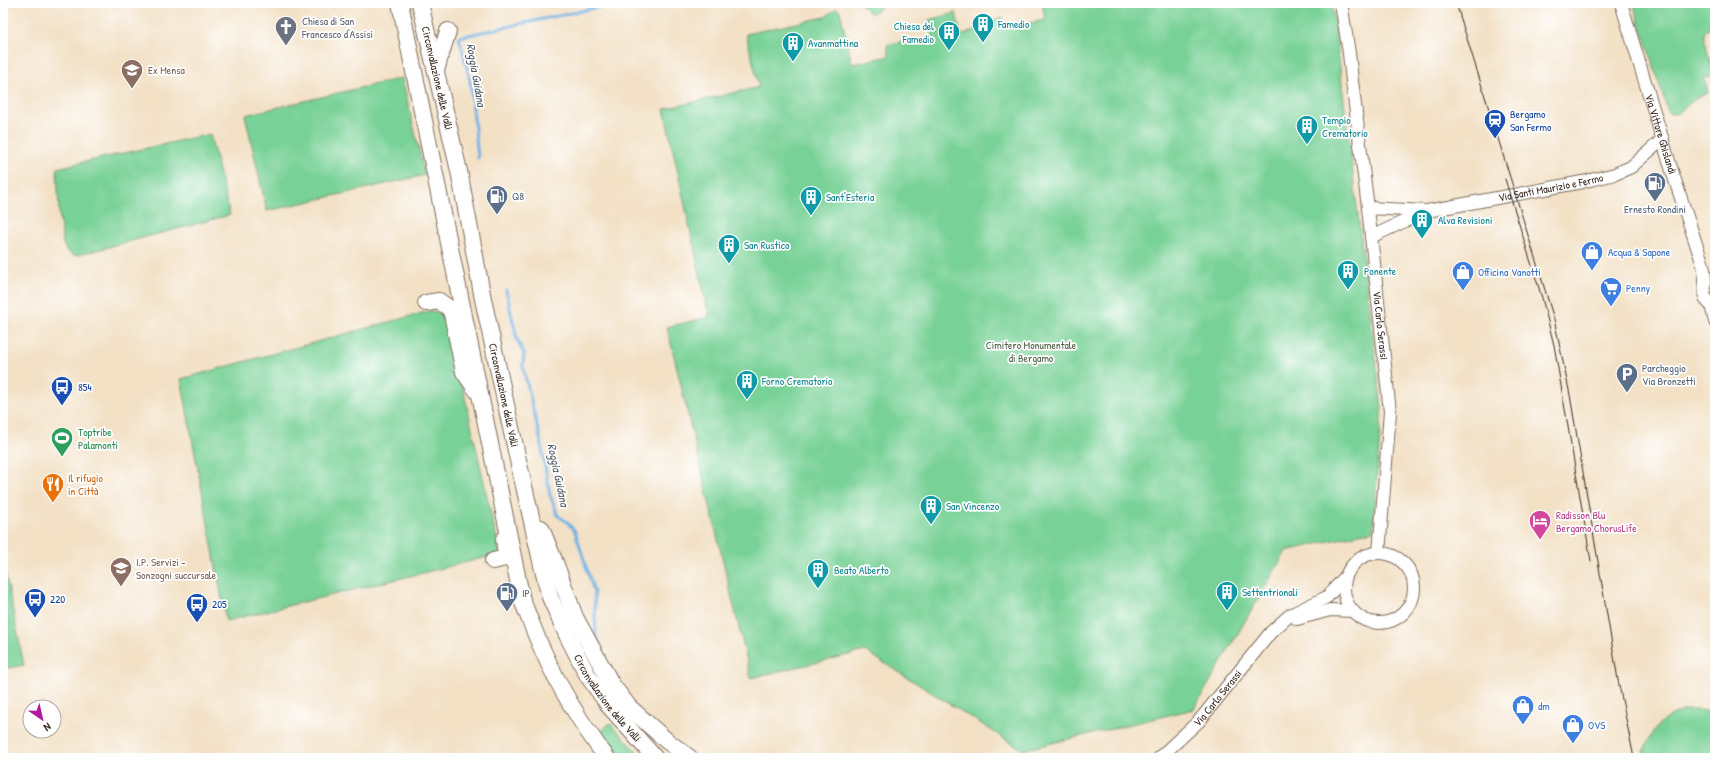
<svg xmlns="http://www.w3.org/2000/svg" width="1718" height="761" font-family="'Patrick Hand',sans-serif">
<style>
.green{fill:#78d196;stroke:#5a7e5a}
.lines{fill:none;stroke-linecap:round;stroke-linejoin:round}
.stream{stroke:#70b2e4;stroke-width:3}
.tertiary-casing{stroke:#7b6a59;stroke-width:14}
.trunk-casing{stroke:#7b6a59;stroke-width:18}
.tertiary{stroke:#fff;stroke-width:12}
.trunk{stroke:#fff;stroke-width:16}
.tram{stroke:#3b2a1e;stroke-width:1}
.labels{text-anchor:middle;stroke-width:3.5;stroke-linejoin:round;paint-order:stroke}
.worship-label{font-size:11px;fill:#5b616d;stroke:#fff;text-anchor:start}
.culture-label{font-size:11px;fill:#0d838f;stroke:#fff;text-anchor:start}
.education-label{font-size:11px;fill:#785e54;stroke:#fff;text-anchor:start}
.street-label{font-size:11px;fill:#3b2a1e;stroke:#fff}
.transit-label{font-size:11px;fill:#164399;stroke:#fff;text-anchor:start}
.service-label{font-size:11px;fill:#4e5e75;stroke:#fff;text-anchor:start}
.shop-label{font-size:11px;fill:#366cbe;stroke:#fff;text-anchor:start}
.park-label{font-size:11px;fill:#4d5c42;stroke:#fff}
.leisure-label{font-size:11px;fill:#27864d;stroke:#fff;text-anchor:start}
.food-label{font-size:11px;fill:#c56008;stroke:#fff;text-anchor:start}
.hotel-label{font-size:11px;fill:#b23c85;stroke:#fff;text-anchor:start}
.water-label{font-size:12px;font-style:italic;fill:#4e5a63;stroke:#fff}
</style>
<rect width="100%" height="100%" fill="#fff"/>
<filter id="ink" filterUnits="userSpaceOnUse"><feTurbulence type="fractalNoise" baseFrequency=".025" numOctaves="2"/><feDisplacementMap in="SourceGraphic" scale="8" xChannelSelector="R" yChannelSelector="G"/><feConvolveMatrix kernelMatrix="1 2 1 2 8 2 1 2 1" color-interpolation-filters="sRGB"/></filter>
<filter id="wash" filterUnits="userSpaceOnUse"><feTurbulence type="fractalNoise" baseFrequency=".012" numOctaves="4" result="noise"/><feDisplacementMap in="SourceGraphic" scale="16" xChannelSelector="R" yChannelSelector="G"/><feGaussianBlur stdDeviation="0.9" result="paint"/><feColorMatrix in="noise" values="0 0 0 0 0 0 0 0 0 0 0 0 0 0 0 0 0 1.4 0 .05"/><feComposite in="paint" operator="in"/></filter>
<g filter="url(#wash)">
<rect width="100%" height="100%" fill="#f3e1c6"/>
<path class="green" d="M860,3H887L871,14Z
M1042,3H1332L1382,408L1373,531L1286,551L1194,709L1023,750L865,651L751,678L667,327L709,317L664,109L759,87L746,34L825,17L837,8L840,11L852,64L889,56L887,45L910,39L911,45L933,41L928,20L956,13L961,35L980,29V23L1003,17L1006,28L1045,20Z
M1645,3H1715V13L1711,14L1710,27L1705,31L1704,36L1713,76L1704,78L1708,92L1699,96L1677,114H1670L1668,111L1634,6Z
M402,78L425,175L267,211L245,115Z
M210,134L230,215L74,256L66,250L63,243L59,213L57,168Z
M429,311C438,311 443,313 448,321L500,554L226,621L181,379Z
M3,561L24,665L3,669Z
M1686,710H1701L1715,713V758H1643C1645,742 1656,724 1670,716C1675,713 1681,712 1686,710Z
M610,723L643,758H614L596,736Z"/>
<g class="lines">
<path class="stream" d="M478,158L470,80L459,37L618,3
M506,290L517,339L524,354L523,367L540,438L550,495L558,516L566,521L575,531L594,592L596,635L600,647"/>
</g>
</g>
<g filter="url(#ink)">
<g class="lines">
<g class="tertiary-casing">
<g id="tertiary">
<path id="s1" d="M1341,3L1349,53L1352,81L1368,208L1390,412L1379,553"/>
<path id="s2" d="M1621,3L1673,174L1703,265C1704,270 1705,276 1705,281C1704,293 1702,302 1715,306"/>
<path id="s3" d="M1368,208L1427,211L1582,182L1615,174L1631,167L1663,139"/>
<path d="M1371,237L1422,213"/>
<path d="M1711,305L1715,322"/>
<circle cx="1379" cy="588" r="35"/>
<path d="M1297,619L1330,610L1353,611"/>
<path id="s4" d="M1159,758L1199,721L1271,632L1290,615L1327,597L1345,577"/>
</g>
</g>
<g class="trunk-casing">
<g id="trunk">
<path d="M400,3L522,600C529,617 535,634 543,651C560,689 582,725 607,758"/>
<path id="s5" d="M420,3L459,171L483,299L518,460L544,574L550,597L567,635L588,676L610,707L655,758"/>
<path d="M436,70L448,31"/>
<path d="M426,303L439,301L449,308L452,314L464,372L477,391"/>
<path d="M541,528L556,565L575,617L612,685L629,707L667,741L690,758"/>
<path d="M493,561L502,559L506,555L504,539"/>
</g>
</g>
<use href="#tertiary" class="tertiary"/>
<use href="#trunk" class="trunk"/>
<path class="tram" d="M1456,3L1554,319L1570,395L1618,680L1634,758
M1505,179L1542,298L1554,345L1591,561"/>
</g>
</g>
<defs>
<g id="building-pin" transform="scale(1.15)"><path d="M0 17L-7.5 6A9.5 9.5 0 1 1 7.5 6Z" fill="#0f9aa8" stroke="#fff"/><path d="M-4-6H4V6H1V3H-1V6H-4ZM-2.5-4.3h1.7v1.8h-1.7ZM.8-4.3h1.7v1.8H.8ZM-2.5-1h1.7V.8h-1.7ZM.8-1h1.7V.8H.8Z" fill="#fff"/></g>
<g id="church-pin" transform="scale(1.15)"><path d="M0 17L-7.5 6A9.5 9.5 0 1 1 7.5 6Z" fill="#6b7280" stroke="#fff"/><path d="M-1.2-6h2.4v3.5h3.3v2.4h-3.3V6h-2.4V-.1h-3.3v-2.4h3.3Z" fill="#fff"/></g>
<g id="school-pin" transform="scale(1.15)"><path d="M0 17L-7.5 6A9.5 9.5 0 1 1 7.5 6Z" fill="#8d6e63" stroke="#fff"/><path d="M0-5L7-2L0 1L-7-2ZM-4 1L0 2.5L4 1V4Q0 6-4 4Z" fill="#fff"/></g>
<g id="station-pin" transform="scale(1.15)"><path d="M0 17L-7.5 6A9.5 9.5 0 1 1 7.5 6Z" fill="#1a4fb4" stroke="#fff"/><path d="M-3-6H3Q5-6 5-4V2Q5 4 3 4L4.5 6H3L1.5 4h-3L-3 6H-4.5L-3 4Q-5 4-5 2V-4Q-5-6-3-6ZM-3.5-4v3h7v-3ZM-3.5 1v1.5H-2V1ZM2 1v1.5H3.5V1Z" fill="#fff"/></g>
<g id="fuel-pin" transform="scale(1.15)"><path d="M0 17L-7.5 6A9.5 9.5 0 1 1 7.5 6Z" fill="#5c6f8a" stroke="#fff"/><path d="M-5.5-6h7V0h2V4h1.3V-2.5L3-4.5l.8-.8L6-3V5H2.5V1h-1V6h-7ZM-4.2-4.7v3.2H.2V-4.7Z" fill="#fff"/></g>
<g id="shop-pin" transform="scale(1.15)"><path d="M0 17L-7.5 6A9.5 9.5 0 1 1 7.5 6Z" fill="#3f7fe0" stroke="#fff"/><path d="M-5-2.5h2.3a2.7 3.5 0 0 1 5.4 0H5L5.5 6h-11ZM-1.5-2.5h3a1.5 2.3 0 0 0-3 0Z" fill="#fff"/></g>
<g id="supermarket-pin" transform="scale(1.15)"><path d="M0 17L-7.5 6A9.5 9.5 0 1 1 7.5 6Z" fill="#3f7fe0" stroke="#fff"/><path d="M-6-5.5h2.5l.6 2H6L4.5 2H-2.5L-4.4-4H-6ZM-1.5 3.2a1.3 1.3 0 1 0 .1 0ZM3 3.2a1.3 1.3 0 1 0 .1 0Z" fill="#fff"/></g>
<g id="parking-pin" transform="scale(1.15)"><path d="M0 17L-7.5 6A9.5 9.5 0 1 1 7.5 6Z" fill="#5c6f8a" stroke="#fff"/><path d="M-3.5-5.5H1a3.5 3.5 0 0 1 0 7H-1V5.5H-3.5ZM-1-3.4V-.6H.8a1.4 1.4 0 0 0 0-2.8Z" fill="#fff"/></g>
<g id="bus-pin" transform="scale(1.15)"><path d="M0 17L-7.5 6A9.5 9.5 0 1 1 7.5 6Z" fill="#1a4fb4" stroke="#fff"/><path d="M-5-6H5V4H4V6H2V4H-2V6H-4V4H-5ZM-3.5-4V0h7V-4ZM-3.5 1.2v1.5H-2V1.2ZM2 1.2v1.5H3.5V1.2Z" fill="#fff"/></g>
<g id="stadium-pin" transform="scale(1.15)"><path d="M0 17L-7.5 6A9.5 9.5 0 1 1 7.5 6Z" fill="#2e9e5b" stroke="#fff"/><path d="M0-5a6.5 5 0 1 0 0 10a6.5 5 0 1 0 0-10ZM-3.5-1.8h7v3.6h-7Z" fill="#fff"/></g>
<g id="restaurant-pin" transform="scale(1.15)"><path d="M0 17L-7.5 6A9.5 9.5 0 1 1 7.5 6Z" fill="#e8710a" stroke="#fff"/><path d="M-5-6h1v4h1v-4h1v4h1v-4h1v5L-1.5 .5V6h-2V.5L-5-1ZM5-6V6H3V1.5H1.5Q1.5-4 5-6Z" fill="#fff"/></g>
<g id="hotel-pin" transform="scale(1.15)"><path d="M0 17L-7.5 6A9.5 9.5 0 1 1 7.5 6Z" fill="#d1479c" stroke="#fff"/><path d="M-6-4.5h1.5V1H6V5H4.5V3h-9V5H-6ZM-4 0a1.8 1.8 0 1 1 3.6 0ZM.5 0V-2.5h3Q6-2.5 6 0Z" fill="#fff"/></g>
</defs>
<g fill-rule="evenodd">
<use href="#building-pin" x="983" y="24"/>
<use href="#church-pin" x="286" y="27"/>
<use href="#building-pin" x="949" y="32"/>
<use href="#building-pin" x="793" y="43"/>
<use href="#school-pin" x="132" y="70"/>
<use href="#station-pin" x="1495" y="120"/>
<use href="#building-pin" x="1307" y="126"/>
<use href="#fuel-pin" x="1655" y="183"/>
<use href="#fuel-pin" x="497" y="196"/>
<use href="#building-pin" x="811" y="197"/>
<use href="#building-pin" x="1422" y="220"/>
<use href="#building-pin" x="729" y="245"/>
<use href="#shop-pin" x="1592" y="252"/>
<use href="#building-pin" x="1348" y="271"/>
<use href="#shop-pin" x="1463" y="272"/>
<use href="#supermarket-pin" x="1611" y="288"/>
<use href="#parking-pin" x="1627" y="374"/>
<use href="#building-pin" x="747" y="381"/>
<use href="#bus-pin" x="62" y="387"/>
<use href="#stadium-pin" x="62" y="438"/>
<use href="#restaurant-pin" x="53" y="484"/>
<use href="#building-pin" x="931" y="506"/>
<use href="#hotel-pin" x="1540" y="521"/>
<use href="#school-pin" x="121" y="568"/>
<use href="#building-pin" x="818" y="570"/>
<use href="#building-pin" x="1227" y="592"/>
<use href="#fuel-pin" x="507" y="593"/>
<use href="#bus-pin" x="35" y="599"/>
<use href="#bus-pin" x="197" y="604"/>
<use href="#shop-pin" x="1523" y="706"/>
<use href="#shop-pin" x="1573" y="725"/>
</g>
<g class="labels">
<g class="worship-label">
<text x="302" y="25">Chiesa di San<tspan x="302" dy="13">Francesco d'Assisi</tspan></text>
</g>
<g class="culture-label">
<text x="998" y="28">Famedio</text>
<text x="934" y="30" text-anchor="end">Chiesa del<tspan x="934" dy="13">Famedio</tspan></text>
<text x="808" y="47">Avanmattina</text>
<text x="1322" y="124">Tempio<tspan x="1322" dy="13">Crematorio</tspan></text>
<text x="826" y="201">Sant'Esteria</text>
<text x="1438" y="224">Alva Revisioni</text>
<text x="744" y="249">San Rustico</text>
<text x="1364" y="275">Ponente</text>
<text x="762" y="385">Forno Crematorio</text>
<text x="946" y="510">San Vincenzo</text>
<text x="834" y="574">Beato Alberto</text>
<text x="1242" y="596">Settentrionali</text>
</g>
<g class="education-label">
<text x="148" y="74">Ex Mensa</text>
<text x="136" y="566">I.P. Servizi -<tspan x="136" dy="13">Sonzogni succursale</tspan></text>
</g>
<g class="street-label">
<text dy="4" stroke="none"><textPath href="#s5" startOffset="77">Circonvallazione delle Valli</textPath></text>
<text dy="4" stroke="none"><textPath href="#s2" startOffset="137">Via Vittore Ghislandi</textPath></text>
<text dy="4" stroke="none"><textPath href="#s3" startOffset="185">Via Santi Maurizio e Fermo</textPath></text>
<text dy="4" stroke="none"><textPath href="#s1" startOffset="325">Via Carlo Serassi</textPath></text>
<text dy="4" stroke="none"><textPath href="#s5" startOffset="401">Circonvallazione delle Valli</textPath></text>
<text dy="4" stroke="none"><textPath href="#s5" startOffset="725">Circonvallazione delle Valli</textPath></text>
<text dy="4" stroke="none"><textPath href="#s4" startOffset="84">Via Carlo Serassi</textPath></text>
</g>
<g class="transit-label">
<text x="1510" y="118">Bergamo<tspan x="1510" dy="13">San Fermo</tspan></text>
<text x="78" y="391">854</text>
<text x="50" y="603">220</text>
<text x="212" y="608">205</text>
</g>
<g class="service-label">
<text x="512" y="200">Q8</text>
<text x="1655" y="213" text-anchor="middle">Ernesto Rondini</text>
<text x="1642" y="372">Parcheggio<tspan x="1642" dy="13">Via Bronzetti</tspan></text>
<text x="522" y="597">IP</text>
</g>
<g class="shop-label">
<text x="1608" y="256">Acqua &amp; Sapone</text>
<text x="1478" y="276">Officina Vanotti</text>
<text x="1626" y="292">Penny</text>
<text x="1538" y="710">dm</text>
<text x="1588" y="729">OVS</text>
</g>
<g class="park-label">
<text x="1031" y="349">Cimitero Monumentale<tspan x="1031" dy="13">di Bergamo</tspan></text>
</g>
<g class="leisure-label">
<text x="78" y="436">Toptribe<tspan x="78" dy="13">Palamonti</tspan></text>
</g>
<g class="food-label">
<text x="68" y="482">Il rifugio<tspan x="68" dy="13">in Città</tspan></text>
</g>
<g class="hotel-label">
<text x="1556" y="519">Radisson Blu<tspan x="1556" dy="13">Bergamo ChorusLife</tspan></text>
</g>
<g class="water-label">
<text transform="translate(476 75) rotate(80)" y="4">Roggia Guidana</text>
<text transform="translate(558 475) rotate(78)" y="4">Roggia Guidana</text>
</g>
</g>
<rect width="1718" height="761" fill="none" stroke="#fff" stroke-width="16"/>
<g transform="translate(42 719) rotate(146)"><circle r="19" fill="#ffffff" stroke="#b1aaa5"/>
<path d="M0-3L7 15L0 10L-7 15Z" fill="#b5179e"/>
<text y="-6" font-size="11" font-weight="bold" text-anchor="middle" fill="#3b2a1e">N</text>
</g>
</svg>
